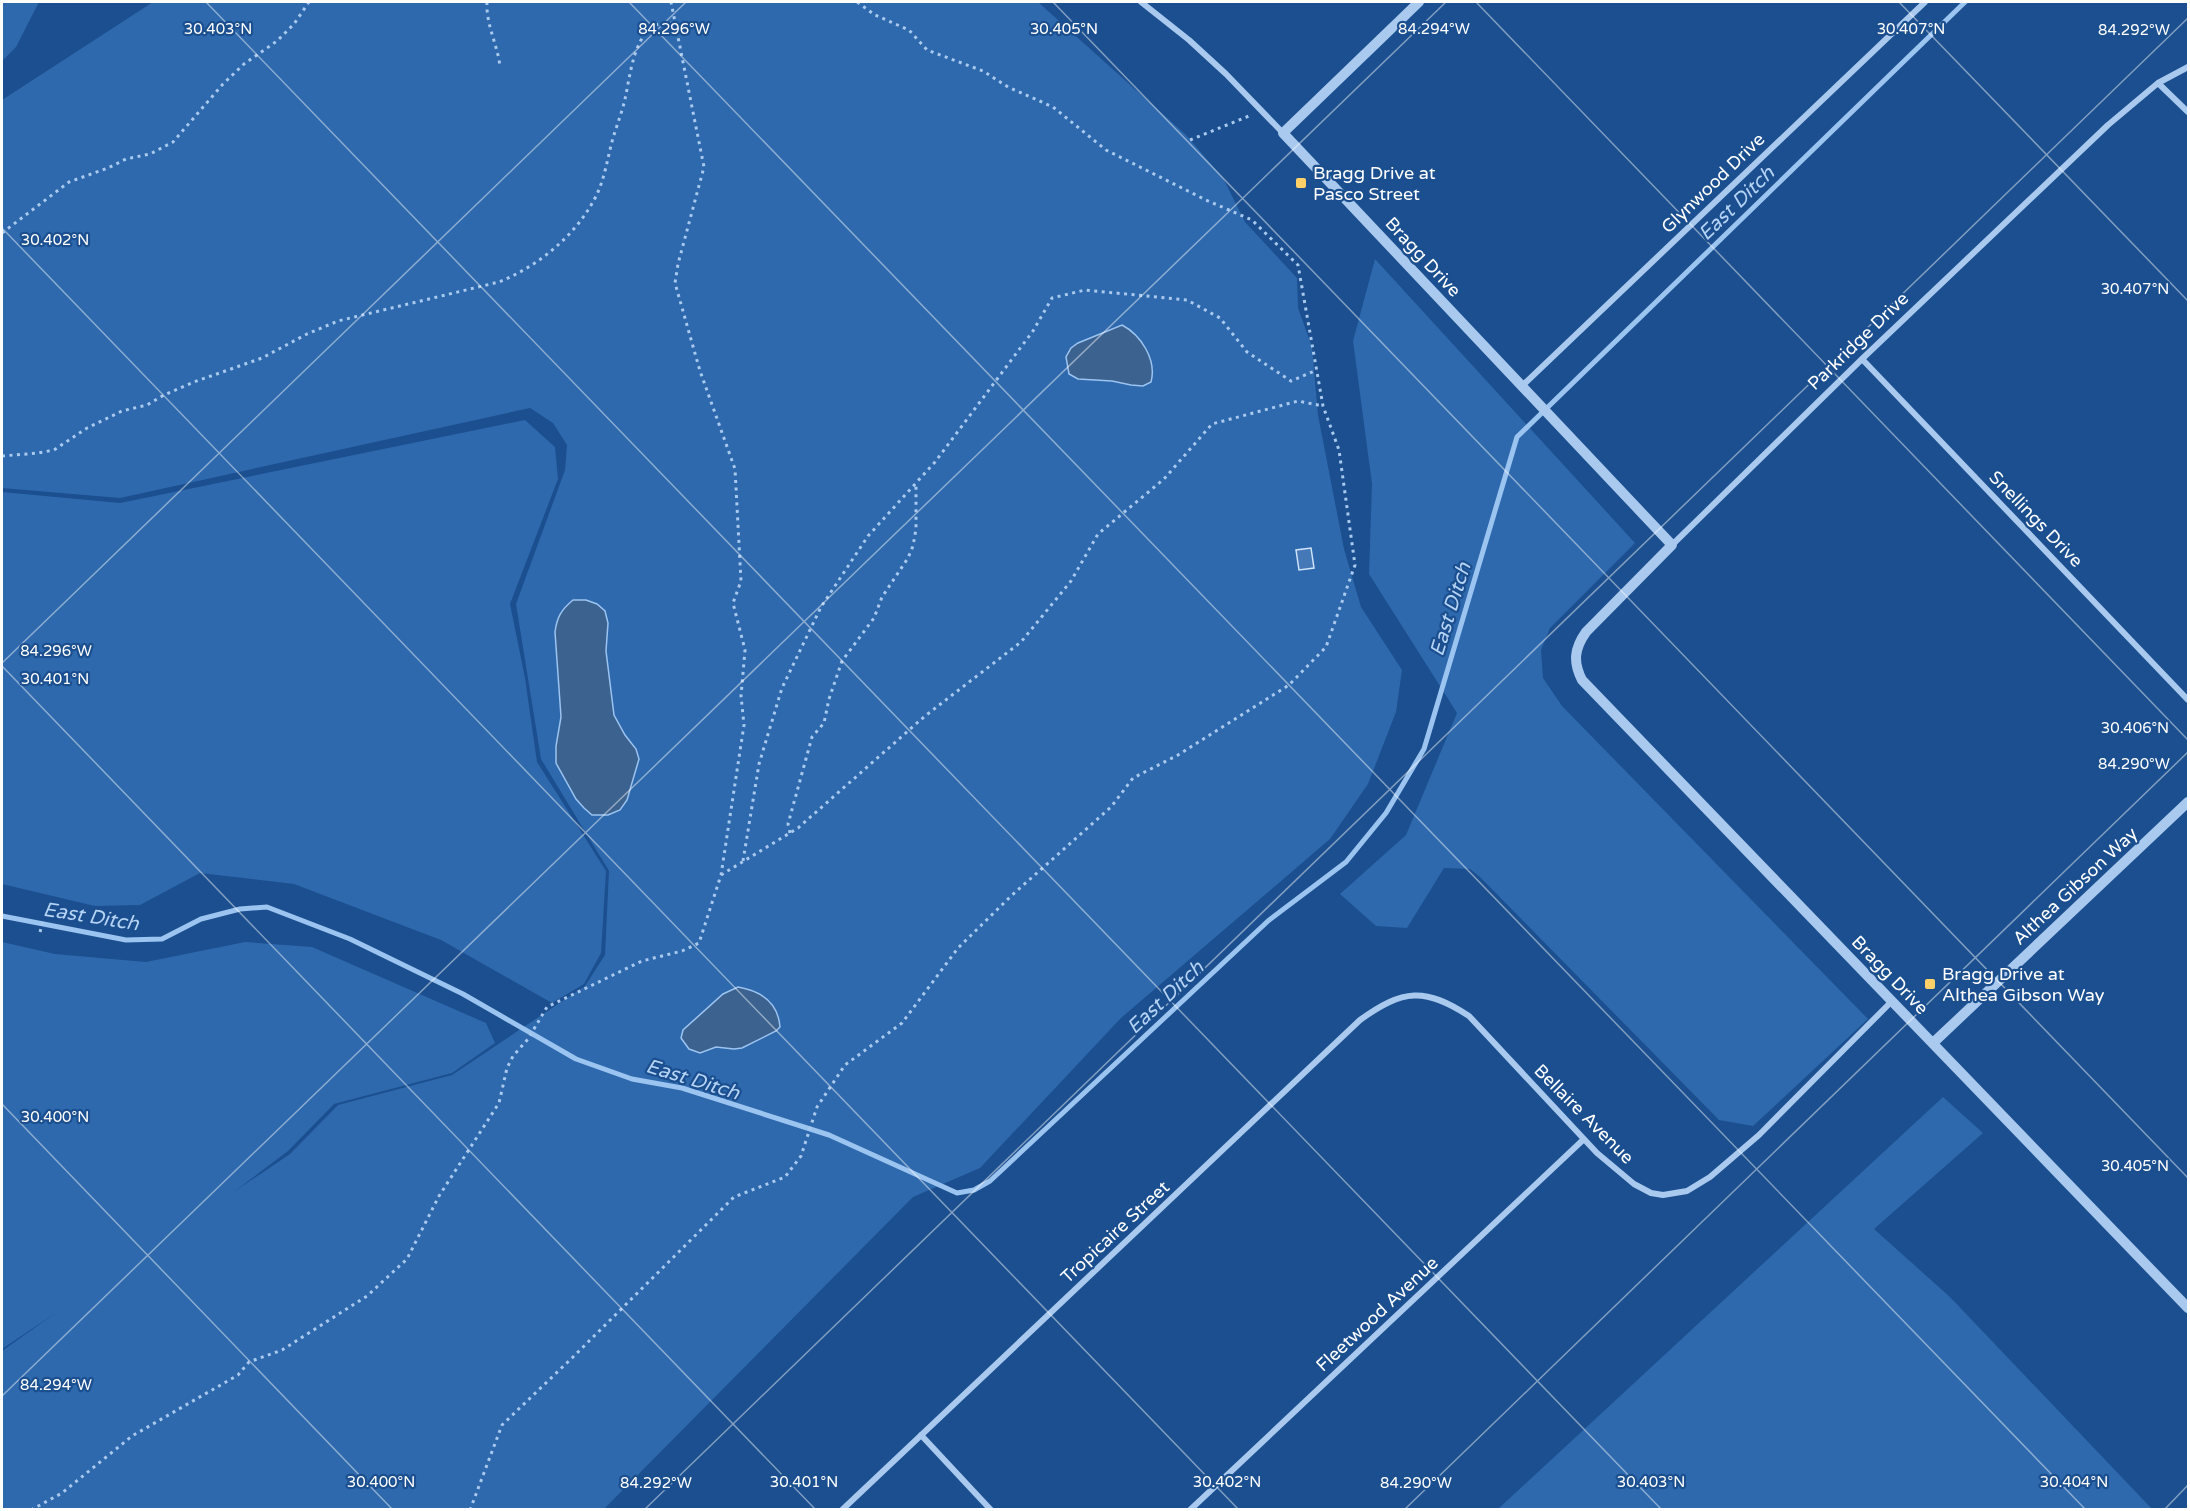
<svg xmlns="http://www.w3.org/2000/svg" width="2190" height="1511" font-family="'Varela Round',sans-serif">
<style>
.green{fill:#2e69ad}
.water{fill:#3c6290;stroke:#9cc4f0;stroke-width:1.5}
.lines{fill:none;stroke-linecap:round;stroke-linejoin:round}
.stream{stroke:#9cc4f0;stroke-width:5}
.building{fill:#4478b7;stroke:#cfe3fa;stroke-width:1.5}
.path{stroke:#a9c9ee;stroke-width:3;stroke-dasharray:3 4.5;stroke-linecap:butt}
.minor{stroke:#a9c9ee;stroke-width:6}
.tertiary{stroke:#a9c9ee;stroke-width:10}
.ticks{fill:none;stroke:#fff;stroke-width:1.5;stroke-opacity:0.45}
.poi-dot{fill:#ffd166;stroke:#1b4f8f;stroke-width:2}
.labels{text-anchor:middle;stroke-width:4.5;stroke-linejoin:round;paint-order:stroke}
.poi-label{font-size:18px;fill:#fff;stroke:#1b4f8f;text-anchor:start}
.street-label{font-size:18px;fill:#fff;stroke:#1b4f8f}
.water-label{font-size:20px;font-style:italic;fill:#b5d3f5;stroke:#1b4f8f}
.ticks-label{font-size:15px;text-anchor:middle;fill:#fff;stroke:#1b4f8f;stroke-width:4.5;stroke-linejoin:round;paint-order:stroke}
</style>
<rect width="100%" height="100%" fill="#1b4f8f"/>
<path class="green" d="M2,2H39L16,47L2,61Z
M153,2H1038L1186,135L1223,178L1245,222L1297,278L1298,308L1312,347L1318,415L1344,549L1361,607L1402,670L1396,712L1368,784L1330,839L1121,1018L980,1168L913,1197L604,1509H2V1351L57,1312L2,1349V942L55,954L146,962L245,942L312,947L486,1023L495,1043L452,1073L334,1104L288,1151L235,1191L290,1154L338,1105L452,1075L585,986L605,955L609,871L541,759L516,604L565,470L567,445L553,423L530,408L120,498L2,488V100Z
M1375,259L1635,543L1550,628L1541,650L1543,678L1562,706L1868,1019L1753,1126L1719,1120L1481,878L1470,869L1444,868L1407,928L1376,926L1340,894L1406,835L1457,713L1369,574L1372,484L1353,341Z
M525,420L555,447L558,479L510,604L525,678L537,762L606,871L601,953L584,984L552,1003L441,940L294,884L200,873L140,905L95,906L2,884V492L120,503Z
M1943,1097L1983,1133L1874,1229L1950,1297L2152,1509H1498Z"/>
<path class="water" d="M1122,325C1141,335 1157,360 1151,382L1143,386L1131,385L1112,381L1078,379L1069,374L1066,357L1071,348L1078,343Z
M573,600H586L597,604L605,611L608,623L606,651L614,715L625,735L636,749L639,759L627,800L620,810L608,815H592L584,808L576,799L556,763V746L561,717L555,632C557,617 561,610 573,600Z
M738,987C761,991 778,1002 780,1027L776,1031L742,1048L734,1049L716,1047L700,1053L689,1049L681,1038L683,1030L723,994Z"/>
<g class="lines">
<path class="stream" d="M2,916L126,940L162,939L201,919L240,909L267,907L350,939L463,994L576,1059L632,1079L682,1088L829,1135L957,1193L974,1190L990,1181L1268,921L1346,862L1386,813L1424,749L1517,437L1965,2"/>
</g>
<path class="building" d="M1311,548L1314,568L1299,570L1296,550Z"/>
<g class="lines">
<path class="path" d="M487,2C486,25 497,43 500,66
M1190,140L1249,116
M2,233L69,182L108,168L126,159L150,154L173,142L223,84L244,64L277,41L294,24L309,2
M2,456L38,453L54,450L87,428L122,411L147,405L164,395L194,382L262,358L307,334L338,321L499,282C538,266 574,237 594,200C605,180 607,159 613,138C617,125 622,112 625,99C630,77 633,41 652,27C659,22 667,24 675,23
M790,833L788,824L812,737L824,723L829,699L842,661L874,618L882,597L908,558L913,546L916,529V485
M743,861L759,764L782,688L821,607L868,536L935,462L1033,331L1052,298L1085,290L1187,300L1220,318L1247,352L1291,381L1317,370
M721,875L798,828L925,716L1021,642L1071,581L1098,534L1164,479L1212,424L1298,401L1323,406
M40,932L44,918
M31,1510L62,1493L132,1436L238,1375L249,1362L282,1350L367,1296L407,1259L439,1196L499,1103L507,1068L513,1056L528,1039L547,1007L642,961L682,951L699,943L721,875L744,725L741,696L745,650L733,603L741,581L735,469L700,371L675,283L678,264L704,167L671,2
M470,1510L502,1425L573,1357L734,1197L785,1177L801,1156L817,1107L845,1065L902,1023L958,948L1010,897L1111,807L1133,778L1178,755L1289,685L1326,647L1355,565L1339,450L1323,406L1298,265L1252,220L1206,200L1106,150L1053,107L1008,87L983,71L927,50L909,30L875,15L857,2"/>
<path class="minor" d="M1141,2L1189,40L1226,74L1283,133
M2158,83L2188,112
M1862,359L2188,700
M1522,386L1925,2
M1672,545L1862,359L2108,125L2158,83L2188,67
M921,1435L991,1510
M842,1510L1360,1020C1403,989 1425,987 1469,1016L1597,1153L1634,1184L1651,1193L1663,1195L1687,1191L1710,1177L1759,1135L1892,1001
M1190,1510L1584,1139"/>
<path class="tertiary" d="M1419,2L1283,133L1672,545L1586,632C1574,649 1573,662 1582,680L2188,1308
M1933,1043L2188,802"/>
</g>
<path class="ticks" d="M206,2L1662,1510M629,2L2086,1510M1053,2L2188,1178M1476,2L2188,740M1899,2L2188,301M2,228L1239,1510M2,663L686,2M2,666L816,1510M2,1104L393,1510M2,1396L1446,2M644,1510L2188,18M1404,1510L2188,752M2164,1510L2188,1485"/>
<g class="poi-dot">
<rect x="1295" y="177" width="12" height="12" rx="3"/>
<rect x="1924" y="978" width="12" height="12" rx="3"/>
</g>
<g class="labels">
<g class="poi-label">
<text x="1313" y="179">Bragg Drive at<tspan x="1313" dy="21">Pasco Street</tspan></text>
<text x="1942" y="980">Bragg Drive at<tspan x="1942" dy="21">Althea Gibson Way</tspan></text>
</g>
<g class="street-label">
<text transform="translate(1713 183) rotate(-44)" y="6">Glynwood Drive</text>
<text transform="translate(1423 257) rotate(47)" y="6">Bragg Drive</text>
<text transform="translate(1858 341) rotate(-44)" y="6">Parkridge Drive</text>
<text transform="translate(2036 519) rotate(46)" y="6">Snellings Drive</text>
<text transform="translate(2075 886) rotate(-43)" y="6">Althea Gibson Way</text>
<text transform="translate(1890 975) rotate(46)" y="6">Bragg Drive</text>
<text transform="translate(1584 1114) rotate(45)" y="6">Bellaire Avenue</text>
<text transform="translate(1115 1232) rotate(-43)" y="6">Tropicaire Street</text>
<text transform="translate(1377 1314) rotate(-43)" y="6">Fleetwood Avenue</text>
</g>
<g class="water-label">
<text transform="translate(1736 203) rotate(-44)" y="7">East Ditch</text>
<text transform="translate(1450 609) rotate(-73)" y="7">East Ditch</text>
<text transform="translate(91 916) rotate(9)" y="7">East Ditch</text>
<text transform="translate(1165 997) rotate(-43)" y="7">East Ditch</text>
<text transform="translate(693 1079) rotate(17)" y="7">East Ditch</text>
</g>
</g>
<g class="ticks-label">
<text x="674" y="34">84.296°W</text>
<text x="1434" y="34">84.294°W</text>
<text x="218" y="34">30.403°N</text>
<text x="1064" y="34">30.405°N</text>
<text x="1911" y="34">30.407°N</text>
<text x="2134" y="35">84.292°W</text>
<text x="55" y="245">30.402°N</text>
<text x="2135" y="294">30.407°N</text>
<text x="56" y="656">84.296°W</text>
<text x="55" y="684">30.401°N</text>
<text x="2135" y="733">30.406°N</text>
<text x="2134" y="769">84.290°W</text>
<text x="55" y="1122">30.400°N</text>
<text x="2135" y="1171">30.405°N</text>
<text x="56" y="1390">84.294°W</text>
<text x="381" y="1487">30.400°N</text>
<text x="804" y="1487">30.401°N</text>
<text x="1227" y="1487">30.402°N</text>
<text x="1651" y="1487">30.403°N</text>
<text x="2074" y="1487">30.404°N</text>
<text x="656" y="1488">84.292°W</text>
<text x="1416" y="1488">84.290°W</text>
</g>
<rect width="2190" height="1511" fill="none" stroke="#ffffff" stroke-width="6"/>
</svg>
